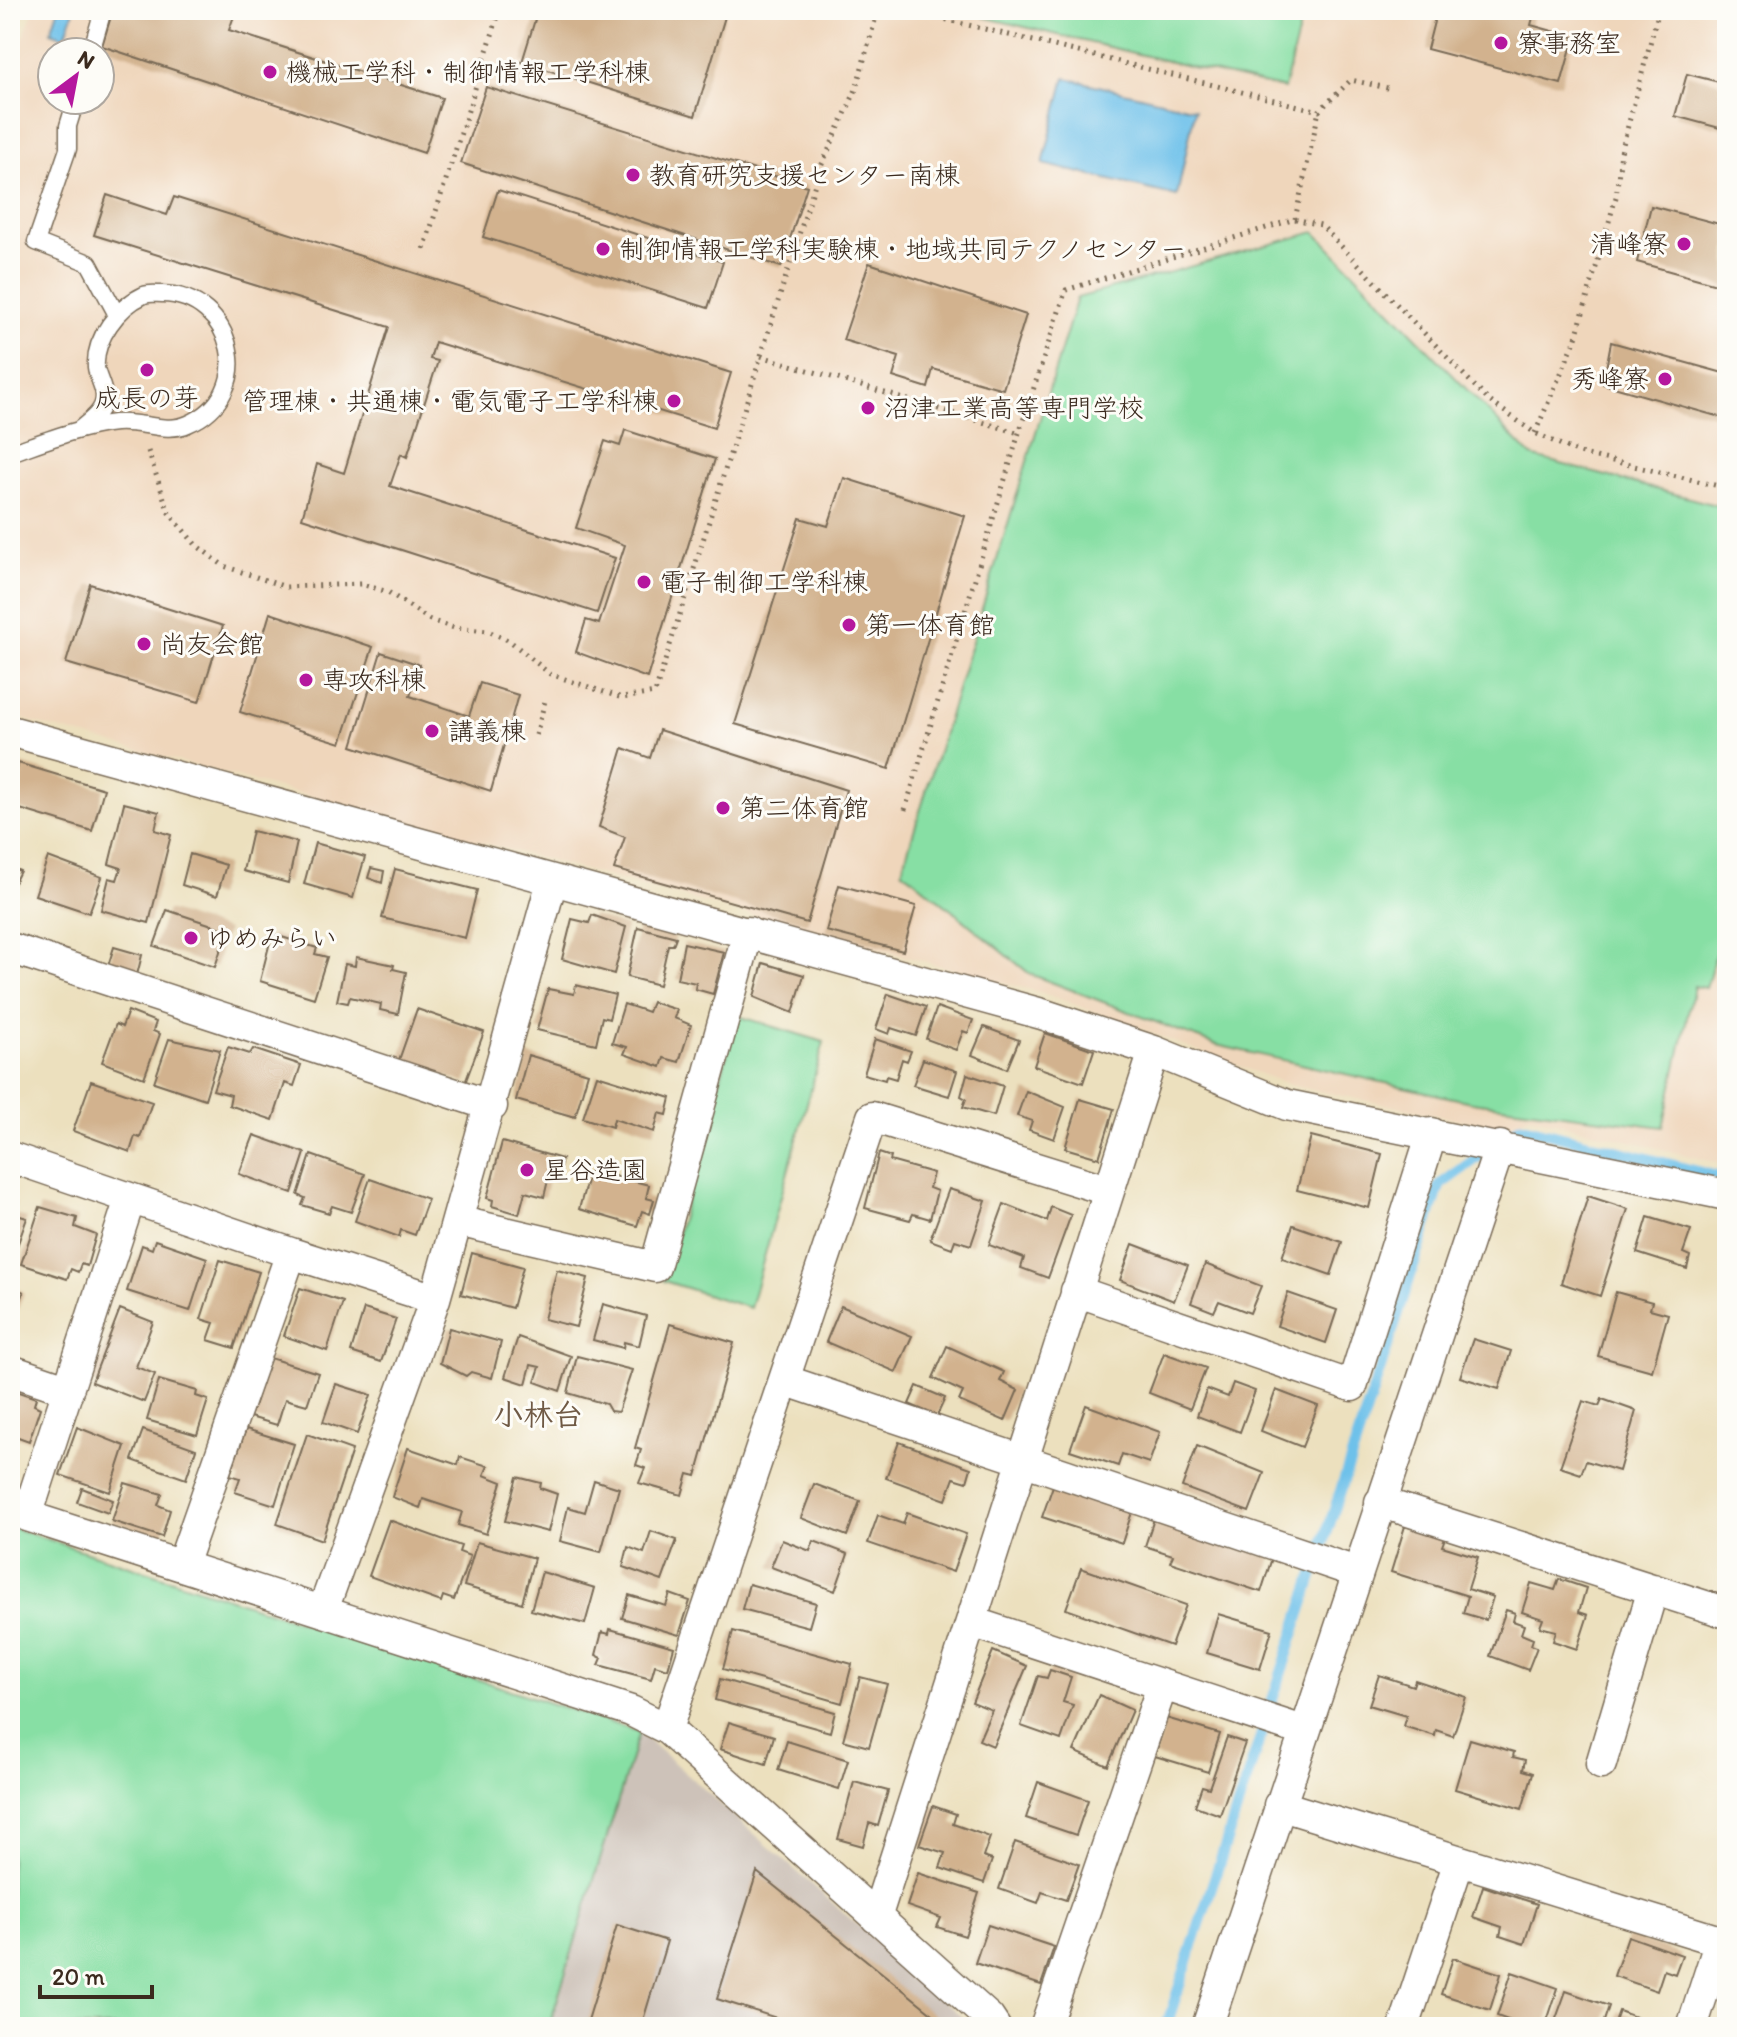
<svg xmlns="http://www.w3.org/2000/svg" width="1737" height="2037" font-family="Itim,'Klee One',sans-serif">
<style>
.built{fill:#efd6bb;fill-rule:evenodd}
.industrial{fill:#cdc2b9}
.green{fill:#87dfa4;stroke:#618461;stroke-width:2}
.water{fill:#6ec1ea;stroke:#547684;stroke-width:2}
.lines{fill:none;stroke-linecap:round;stroke-linejoin:round}
.stream{stroke:#6ec1ea;stroke-width:11}
.building{fill:#d2b28e}
.service-casing{stroke:#796a56;stroke-width:19}
.minor-casing{stroke:#796a56;stroke-width:33}
.path{stroke:#796a56;stroke-width:5;stroke-dasharray:2 6;stroke-linecap:butt}
.service{stroke:#fff;stroke-width:16}
.minor{stroke:#fff;stroke-width:30}
.poi-dot{fill:#b5179e;stroke:#fdfcf7;stroke-width:3}
.labels{text-anchor:middle;stroke-width:6;stroke-linejoin:round;paint-order:stroke}
.poi-label{font-size:26px;fill:#3b2a1e;stroke:#fdfcf7;text-anchor:start}
.quarter-label{font-size:30px;font-weight:bold;fill:#705a45;stroke:#fdfcf7}
</style>
<rect width="100%" height="100%" fill="#fdfcf7"/>
<filter id="ink" filterUnits="userSpaceOnUse"><feTurbulence type="fractalNoise" baseFrequency=".0125" numOctaves="2"/><feDisplacementMap in="SourceGraphic" scale="16" xChannelSelector="R" yChannelSelector="G"/><feConvolveMatrix kernelMatrix="1 2 1 2 8 2 1 2 1" color-interpolation-filters="sRGB"/></filter>
<filter id="wash" filterUnits="userSpaceOnUse"><feTurbulence type="fractalNoise" baseFrequency=".006" numOctaves="4" result="noise"/><feDisplacementMap in="SourceGraphic" scale="32" xChannelSelector="R" yChannelSelector="G"/><feGaussianBlur stdDeviation="1.8" result="paint"/><feColorMatrix in="noise" values="0 0 0 0 0 0 0 0 0 0 0 0 0 0 0 0 0 1.4 0 .05"/><feComposite in="paint" operator="in"/></filter>
<g filter="url(#wash)">
<rect width="100%" height="100%" fill="#ece0be"/>
<path class="built" d="M34,10H1727L1725,1165L1530,1116L1504,1129L1290,1085L1046,994L10,716V71ZM52,52H100V100H52Z"/>
<path class="industrial" d="M639,1732L971,2025L973,2027H549Z"/>
<path class="green" d="M984,10H1304L1284,89L983,17Z
M1315,232L1531,456L1727,508V913L1706,988L1694,986L1663,1127L1471,1102L1216,1045L1030,974L902,870L1077,298Z
M738,1016L824,1042L750,1308L664,1281Z
M10,1527L639,1732L549,2027H10Z"/>
<path class="water" d="M58,10H74L65,37L51,32Z
M1065,78L1195,109L1177,196L1043,164Z"/>
<g class="lines">
<path class="stream" d="M1499,1142L1521,1126L1727,1179
M1166,2027L1440,1185L1485,1152"/>
</g>
<g id="blocks">
<path class="building" d="M113,10H162L180,16L182,10H214L234,16L229,30L442,98L424,153L102,46Z
M538,10H727L695,116L522,62Z
M1437,10H1535L1531,25L1574,37L1561,84L1427,49Z
M1687,74L1727,84V130L1675,116Z
M486,87L807,186L781,267L461,163Z
M498,190L723,262L708,308L483,237Z
M107,195L167,215L174,197L731,373L714,428L435,342L430,359L438,361L407,457L401,454L390,486L615,558L597,613L302,518L317,464L344,473L389,327L94,235Z
M1651,206L1727,226V287L1637,262Z
M869,263L1026,315L1003,389L933,369L928,388L893,377L899,357L843,340Z
M1611,342L1727,374V419L1603,384Z
M625,430L715,459L647,678L576,652L586,620L599,624L625,545L576,528L605,441L620,446Z
M844,478L965,516L889,769L735,724L800,518L828,526Z
M90,584L223,626L199,702L66,663Z
M270,613L373,647L341,743L240,712Z
M381,652L420,665L410,696L469,716L480,683L518,695L491,791L352,746Z
M659,730L846,790L807,923L614,869L625,837L599,827L623,748L650,758Z
M18,763L104,789L92,831L10,806V768L17,770Z
M124,803L159,812L155,830L171,835L149,923L101,910L109,878L117,880L121,868L109,864Z
M252,831L297,842L288,883L243,871Z
M315,843L365,857L353,898L304,884Z
M190,854L226,865L217,896L182,885Z
M48,857L102,877L89,913L35,895Z
M10,867L20,871L10,891Z
M371,868L384,871L382,883L368,878Z
M395,869L477,890L465,938L382,918Z
M839,885L916,906L903,951L826,931Z
M167,910L227,930L215,967L154,946Z
M592,915L626,927L614,974L562,959L572,919L589,923Z
M638,927L676,937L673,945H668L659,985L627,977Z
M272,934L317,948L315,954L327,957L314,998L260,981Z
M684,943L724,952L713,994L695,989L696,983L677,979Z
M114,947L142,955L137,975L108,966Z
M356,957L394,965L393,969L406,972L398,1014L380,1010L381,1004L350,997L348,1003L337,1001L345,964L355,966Z
M763,963L804,975L793,1013L754,997Z
M576,985L615,995L609,1019L602,1017L596,1044L537,1030L548,989L574,994Z
M888,994L926,1007L916,1036L891,1028L889,1034L876,1029Z
M652,1002L677,1010L674,1018L691,1025L679,1062L664,1058L661,1067L624,1054L627,1047L612,1043L624,1004L648,1012Z
M937,1007L973,1020L968,1033L963,1031L956,1050L926,1039Z
M417,1009L484,1032L465,1083L399,1060Z
M128,1011L156,1022L153,1031L160,1034L144,1078L102,1062L116,1024L122,1027Z
M984,1027L1019,1040L1007,1069L972,1055Z
M1045,1033L1094,1050L1083,1083L1034,1066Z
M169,1039L220,1050L205,1099L154,1082Z
M875,1039L911,1051L907,1061L902,1059L896,1079L886,1076L885,1080L864,1074Z
M228,1047L250,1054L253,1049L301,1065L294,1086L285,1083L273,1120L229,1105L231,1095L213,1090Z
M528,1055L588,1073L575,1117L516,1100Z
M923,1059L957,1071L949,1096L913,1085Z
M967,1074L1003,1086L994,1116L963,1107L966,1099L961,1096Z
M597,1075L671,1098L667,1115L659,1113L654,1132L614,1119L612,1127L583,1118Z
M91,1081L152,1102L140,1138L135,1136L130,1152L73,1131Z
M1026,1091L1065,1107L1054,1139L1029,1130L1032,1121L1017,1116Z
M1080,1099L1114,1109L1099,1158L1065,1148Z
M254,1135L305,1153L292,1193L239,1174Z
M1311,1136L1382,1154L1369,1208L1297,1190Z
M502,1142L562,1159L556,1181L548,1180L544,1197L525,1192L519,1214L492,1206L493,1200L487,1198Z
M879,1153L891,1157L890,1161L933,1173L929,1188L937,1191L930,1219L913,1214L910,1220L865,1208Z
M311,1155L365,1174L351,1212L332,1206L329,1213L302,1205L305,1198L298,1195Z
M590,1170L649,1185L646,1198L654,1200L650,1214L642,1211L637,1226L579,1209Z
M370,1179L428,1199L415,1235L401,1230L399,1237L355,1221Z
M949,1189L986,1201L971,1245L955,1240L952,1248L930,1240Z
M1588,1196L1628,1209L1600,1296L1561,1283Z
M10,1201L16,1203L13,1214L27,1218L16,1249L10,1247Z
M1004,1204L1047,1221L1051,1207L1071,1215L1048,1278L1021,1268L1024,1258L989,1245Z
M40,1207L77,1218L75,1227L96,1235L87,1266L81,1264L78,1272L71,1269L67,1279L21,1264Z
M1648,1217L1691,1230L1683,1253L1690,1256L1687,1269L1637,1253Z
M1293,1225L1342,1242L1331,1275L1282,1258Z
M155,1240L207,1258L190,1311L127,1291L142,1245L152,1249Z
M1133,1244L1188,1265L1174,1301L1120,1280Z
M472,1253L523,1267L512,1308L461,1294Z
M220,1260L259,1272L234,1348L208,1340L214,1323L201,1319Z
M1205,1264L1261,1286L1250,1313L1219,1301L1214,1312L1191,1303Z
M557,1270L588,1278L576,1327L544,1319Z
M10,1286L24,1292L10,1330Z
M300,1288L343,1302L327,1351L284,1336Z
M1616,1292L1652,1302L1650,1309L1668,1314L1652,1371L1598,1356Z
M1288,1293L1337,1310L1326,1343L1277,1326Z
M603,1304L646,1316L639,1346L624,1342L623,1348L593,1340Z
M841,1306L912,1336L896,1372L826,1342Z
M120,1309L153,1322L136,1367L155,1374L144,1402L92,1382Z
M364,1309L396,1319L381,1362L351,1352Z
M670,1324L734,1343L696,1476L688,1474L682,1495L639,1483L645,1468L636,1465L641,1450L635,1448Z
M449,1328L501,1342L492,1378L471,1372L466,1376L440,1363Z
M518,1337L571,1356L560,1391L535,1382L540,1367L531,1365L526,1384L505,1377Z
M1473,1339L1511,1351L1499,1389L1460,1377Z
M947,1346L1004,1372L1000,1381L1018,1390L1005,1421L959,1401L963,1392L933,1378Z
M1164,1353L1206,1368L1190,1409L1149,1393Z
M577,1356L632,1370L618,1412L610,1411L606,1404L568,1393Z
M270,1358L318,1373L307,1405L285,1399L277,1425L250,1417Z
M159,1380L197,1391L196,1396L208,1400L197,1435L147,1420Z
M1233,1383L1255,1391L1240,1432L1197,1416L1207,1389L1228,1397Z
M336,1384L371,1395L357,1434L323,1422Z
M917,1386L945,1398L937,1416L909,1404Z
M10,1389L36,1398L34,1405L40,1408L29,1441L10,1434Z
M1276,1390L1318,1406L1302,1447L1261,1431Z
M1602,1399L1636,1411L1619,1471L1586,1461L1581,1474L1560,1467L1583,1401L1599,1406Z
M1086,1405L1160,1432L1149,1463L1122,1454L1118,1466L1070,1450Z
M77,1427L125,1446L110,1492L60,1475Z
M246,1429L294,1444L275,1505L235,1492L240,1478L230,1475Z
M143,1430L196,1449L186,1479L132,1460Z
M307,1434L352,1450L322,1540L277,1524Z
M899,1442L971,1468L967,1482L954,1478L946,1500L886,1478Z
M1197,1446L1264,1473L1249,1512L1182,1487Z
M408,1448L458,1465L460,1457L488,1466L484,1475L502,1482L486,1534L458,1525L462,1512L423,1499L420,1508L392,1497Z
M517,1477L541,1483L540,1488L557,1494L548,1532L505,1521Z
M594,1480L619,1488L601,1552L560,1541L568,1507L585,1512Z
M125,1483L162,1494L158,1505L170,1510L162,1537L112,1521Z
M1054,1483L1132,1512L1122,1543L1042,1517Z
M814,1484L860,1501L847,1536L801,1518Z
M82,1488L113,1500L108,1513L77,1502Z
M907,1513L966,1534L953,1572L868,1543L878,1515L903,1524Z
M1154,1519L1272,1558L1261,1592L1170,1562L1173,1555L1145,1546Z
M389,1520L461,1546L459,1552L470,1556L454,1600L443,1596L441,1602L369,1576Z
M1405,1526L1445,1538L1442,1546L1478,1557L1468,1589L1493,1597L1486,1620L1463,1613L1468,1596L1391,1572Z
M651,1531L677,1540L662,1581L623,1567L628,1547L644,1553Z
M782,1540L810,1551L814,1541L848,1554L835,1591L771,1567Z
M477,1542L534,1558L522,1603L464,1586Z
M1081,1568L1186,1605L1171,1646L1066,1609Z
M542,1572L595,1588L585,1624L531,1610Z
M1559,1579L1586,1588L1579,1612L1588,1615L1577,1649L1553,1641L1556,1631L1540,1627L1543,1619L1522,1612L1531,1583L1555,1590Z
M749,1584L816,1603L809,1627L742,1609Z
M670,1594L690,1601L679,1635L622,1618L629,1595L666,1606Z
M1506,1610L1515,1613L1513,1621L1524,1625L1521,1634L1533,1639L1531,1645L1537,1647L1528,1670L1490,1656Z
M1218,1614L1272,1630L1260,1669L1207,1653Z
M610,1629L674,1647L668,1669L655,1665L651,1679L599,1665L602,1658L596,1655L602,1632L609,1634Z
M733,1631L852,1664L842,1703L723,1669Z
M993,1651L1027,1666L993,1746L979,1740L992,1710L972,1702Z
M1050,1670L1071,1677L1063,1702L1073,1705L1061,1740L1021,1726L1038,1676L1047,1678Z
M1379,1675L1413,1686L1415,1680L1466,1697L1453,1736L1436,1730L1435,1736L1403,1726L1406,1716L1369,1705Z
M860,1677L887,1684L869,1747L843,1740Z
M720,1679L835,1712L830,1732L715,1700Z
M1099,1695L1132,1710L1108,1766L1074,1751Z
M1166,1718L1220,1734L1208,1772L1155,1756Z
M729,1722L774,1736L766,1764L720,1749Z
M1227,1737L1245,1743L1220,1815L1195,1806L1202,1786L1209,1788Z
M1470,1739L1514,1752L1513,1757L1525,1760L1523,1770L1533,1773L1522,1809L1455,1789Z
M787,1741L848,1760L839,1789L778,1770Z
M854,1782L888,1791L878,1826L869,1823L863,1846L838,1839Z
M1038,1782L1088,1800L1076,1835L1026,1818Z
M933,1806L956,1814L953,1824L990,1837L983,1857L992,1860L984,1883L940,1868L945,1853L919,1845Z
M1015,1842L1079,1864L1066,1900L1042,1892L1038,1903L999,1889Z
M757,1872L949,2027H805L717,1999Z
M918,1873L979,1893L965,1936L937,1927L941,1918L907,1906Z
M1483,1886L1537,1904L1524,1944L1500,1936L1502,1927L1473,1917Z
M617,1925L667,1941L641,2027H586Z
M988,1925L1054,1947L1041,1985L975,1963Z
M1628,1936L1682,1955L1675,1974L1664,1970L1657,1991L1614,1976Z
M1453,1958L1501,1974L1490,2010L1441,1994Z
M1512,1972L1558,1988L1545,2027H1527L1497,2016Z
M1566,1991L1609,2006L1602,2027H1553Z
M1619,2011L1662,2027H1613Z"/>
</g>
</g>
<g filter="url(#ink)">
<use href="#blocks" fill-opacity="0" stroke="#796a56" stroke-width="2"/>
<g class="lines">
<g class="service-casing">
<path id="service" d="M91,52L103,10
M76,100L68,126V149L36,242L89,263L117,315
M10,453C45,441 79,427 115,423C139,420 166,434 188,424C259,394 234,295 162,294C156,294 149,293 144,295C118,307 94,339 96,367C97,377 104,387 104,396C105,411 89,421 80,429"/>
</g>
<g class="minor-casing">
<path id="minor" d="M10,731L1042,1014L1154,1051L1287,1105L1727,1195
M10,948L492,1106
M10,1157L291,1253L182,1565
M130,1199L27,1516L631,1711L667,1729L989,2018L995,2027
M457,1221L655,1267L748,932
M291,1253L435,1299
M1076,1291L1352,1386L1432,1133
M10,1370L66,1389
M784,1380L1356,1572
M1380,1502L1727,1613
M323,1610L435,1299L552,881
M972,1622L1303,1731
M667,1729L872,1117L1107,1190
M1601,1764L1653,1589
M1279,1805L1720,1941L1692,2027
M876,1918L1154,1051
M1045,2027L1162,1686
M1207,2027L1500,1146
M1404,2027L1459,1861"/>
</g>
<path class="path" d="M907,10L1319,111L1351,80L1392,89
M1295,219L1321,225L1488,400L1535,433L1579,453L1727,488
M424,249L500,10
M761,356L1019,433
M1535,433L1575,341L1616,197L1621,152L1659,10
M148,451L169,513L196,545L224,566L286,587L361,584L388,592L430,620L454,628L488,631L510,641L550,674L622,698L655,693L819,171L855,92L878,10
M536,735L546,697
M905,810L1019,433L1066,290L1295,219L1319,111"/>
<use href="#service" class="service"/>
<use href="#minor" class="minor"/>
</g>
</g>
<g class="poi-dot">
<circle cx="1501" cy="43" r="8"/>
<circle cx="270" cy="72" r="8"/>
<circle cx="633" cy="175" r="8"/>
<circle cx="1684" cy="244" r="8"/>
<circle cx="603" cy="249" r="8"/>
<circle cx="147" cy="370" r="8"/>
<circle cx="1665" cy="379" r="8"/>
<circle cx="674" cy="401" r="8"/>
<circle cx="868" cy="408" r="8"/>
<circle cx="644" cy="582" r="8"/>
<circle cx="849" cy="625" r="8"/>
<circle cx="144" cy="644" r="8"/>
<circle cx="306" cy="680" r="8"/>
<circle cx="432" cy="731" r="8"/>
<circle cx="723" cy="808" r="8"/>
<circle cx="191" cy="938" r="8"/>
<circle cx="527" cy="1170" r="8"/>
</g>
<g class="labels">
<g class="poi-label">
<text x="1517" y="52">寮事務室</text>
<text x="286" y="81">機械工学科・制御情報工学科棟</text>
<text x="649" y="184">教育研究支援センター南棟</text>
<text x="1668" y="253" text-anchor="end">清峰寮</text>
<text x="619" y="258">制御情報工学科実験棟・地域共同テクノセンター</text>
<text x="1649" y="388" text-anchor="end">秀峰寮</text>
<text x="147" y="407" text-anchor="middle">成長の芽</text>
<text x="658" y="410" text-anchor="end">管理棟・共通棟・電気電子工学科棟</text>
<text x="884" y="417">沼津工業高等専門学校</text>
<text x="660" y="591">電子制御工学科棟</text>
<text x="865" y="634">第一体育館</text>
<text x="160" y="653">尚友会館</text>
<text x="322" y="689">専攻科棟</text>
<text x="448" y="740">講義棟</text>
<text x="739" y="817">第二体育館</text>
<text x="207" y="947">ゆめみらい</text>
<text x="543" y="1179">星谷造園</text>
</g>
<g class="quarter-label">
<text x="538" y="1425">小林台</text>
</g>
</g>
<rect width="1737" height="2037" fill="none" stroke="#fdfcf7" stroke-width="40"/>
<g transform="translate(76 76) rotate(32)"><circle r="38" fill="#fdfcf7" stroke="#afa8a0" stroke-width="2"/>
<path d="M0-6L14 30L0 20L-14 30Z" fill="#b5179e"/>
<text y="-12" font-size="22" font-weight="bold" text-anchor="middle" fill="#3b2a1e">N</text>
</g>
<path d="M40 1985v12h112v-12" fill="none" stroke="#3b2a1e" stroke-width="4"/>
<text x="52" y="1985" font-size="24" fill="#3b2a1e" stroke="#fdfcf7" stroke-width="6" paint-order="stroke">20 m</text>
</svg>
